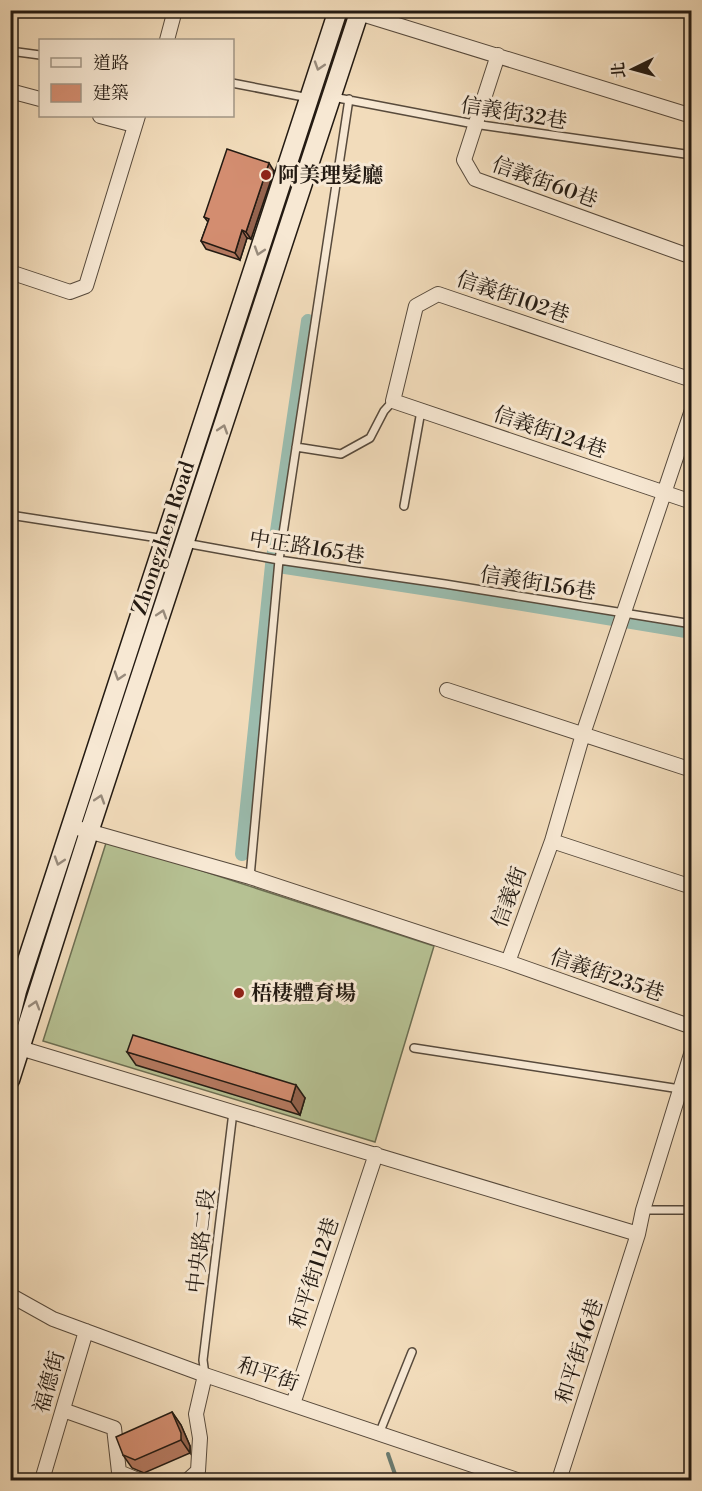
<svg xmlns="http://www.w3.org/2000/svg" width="702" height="1491" font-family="'Libre Bodoni','Noto Serif TC',serif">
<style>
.pitch{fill:#b6c193;stroke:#6c6e52;stroke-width:1.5}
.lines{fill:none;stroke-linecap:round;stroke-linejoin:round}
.stream{stroke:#6b7b70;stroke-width:4}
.canal{stroke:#9bbcae;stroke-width:14}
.lane-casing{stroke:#574a3c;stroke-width:10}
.street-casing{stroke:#574a3c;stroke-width:16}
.secondary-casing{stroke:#231a12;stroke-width:21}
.lane{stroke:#f7e8d3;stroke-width:7}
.street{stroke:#f7e8d3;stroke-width:14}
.secondary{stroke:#f7e8d3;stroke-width:18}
.wall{fill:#b57960;stroke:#231a12;stroke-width:1.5}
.shaded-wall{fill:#94634e;stroke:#231a12;stroke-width:1.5}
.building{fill:#d38d70;stroke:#231a12;stroke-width:1.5}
.oneway{stroke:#988b7c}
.poi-dot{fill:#8f2418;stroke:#f7e8d3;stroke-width:2}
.labels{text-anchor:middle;stroke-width:6;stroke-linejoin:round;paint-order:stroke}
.street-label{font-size:21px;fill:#231a12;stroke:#f7e8d3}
.poi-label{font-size:21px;font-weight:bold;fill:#231a12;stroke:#f7e8d3;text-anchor:start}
</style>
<rect width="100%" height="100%" fill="#f2dcbb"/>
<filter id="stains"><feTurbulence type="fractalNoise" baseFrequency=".00333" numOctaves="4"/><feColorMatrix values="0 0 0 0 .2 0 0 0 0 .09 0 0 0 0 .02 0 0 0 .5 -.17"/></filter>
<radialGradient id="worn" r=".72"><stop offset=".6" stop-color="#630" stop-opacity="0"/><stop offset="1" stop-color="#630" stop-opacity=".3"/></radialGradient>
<path class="pitch" d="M107,840L434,946L375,1142L43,1041Z"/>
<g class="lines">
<path class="stream" d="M388,1454L397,1480"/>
<path class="canal" d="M272,565L461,594L692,632
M242,854L272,565L308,321"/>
<g class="lane-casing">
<path id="lane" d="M10,51L40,55
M232,83L309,98
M333,97L474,124L692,155
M296,447L341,454L370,438L384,411L393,401
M404,506L421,411
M10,515L165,539
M185,543L279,560L445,584L692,624
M690,818L692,812
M250,877L279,560L349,99
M414,1048L680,1089
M643,1210H692
M205,1375L203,1360L233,1112
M379,1434L412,1352"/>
</g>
<g class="street-casing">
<path id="street" d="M349,10L692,116
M167,40L175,10
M498,55L464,160L475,179L692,257
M10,91L40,99
M100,116L134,125
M10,272L70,292L86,286L138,116
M692,380L438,294L416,306L393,401L692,502
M447,690L692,770
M81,829L250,877L508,962L692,1027
M552,841L692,887
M508,962L552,841L583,734L692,410
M10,1045L638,1234
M10,1295L53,1319L205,1375L517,1480
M293,1404L376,1154
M63,1410L114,1428L119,1472L138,1480
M42,1480L86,1331
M188,1480L198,1471L200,1438L196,1414L205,1375
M559,1480L638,1234L643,1210L692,1051"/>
</g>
<g class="secondary-casing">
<path id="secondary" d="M10,1019L17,991L338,10
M10,1080L89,832L360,10"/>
</g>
<use href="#lane" class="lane"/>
<use href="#street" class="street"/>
<use href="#secondary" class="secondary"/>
</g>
<path class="wall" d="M274,171L251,239L247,238L240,260L206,249L201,241L208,222L204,217Z
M127,1052L305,1098L300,1115L136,1065Z
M172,1412L181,1425L190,1446V1453L144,1473L132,1468L123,1455Z"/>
<path class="shaded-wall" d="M269,163L274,171L251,239L246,232Z
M242,230L247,238L240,260L235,253Z
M296,1085L305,1098L300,1115L291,1102Z
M172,1412L181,1425L190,1446V1453L181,1440Z"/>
<path class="building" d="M227,149L269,163L246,232L242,230L235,253L201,241L209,219L204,217Z
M133,1035L296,1085L291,1102L127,1052Z
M172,1412L181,1433V1440L135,1460L123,1455L116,1437Z"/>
<defs><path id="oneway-chevron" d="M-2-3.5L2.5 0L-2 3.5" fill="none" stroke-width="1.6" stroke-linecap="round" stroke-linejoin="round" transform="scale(1.5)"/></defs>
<g class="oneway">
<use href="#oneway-chevron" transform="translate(319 66) rotate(108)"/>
<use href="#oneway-chevron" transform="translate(259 251) rotate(108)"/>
<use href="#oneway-chevron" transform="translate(223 429) rotate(-72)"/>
<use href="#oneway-chevron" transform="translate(162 614) rotate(-72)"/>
<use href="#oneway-chevron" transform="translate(119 676) rotate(108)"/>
<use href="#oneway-chevron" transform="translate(100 799) rotate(-72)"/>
<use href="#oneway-chevron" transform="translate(59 861) rotate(108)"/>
<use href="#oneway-chevron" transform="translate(35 1005) rotate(-73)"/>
</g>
<g class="poi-dot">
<circle cx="266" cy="175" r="6"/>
<circle cx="239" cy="993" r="6"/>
</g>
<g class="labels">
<g class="street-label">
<text transform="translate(514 113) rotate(9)" y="7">信義街32巷</text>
<text transform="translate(545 182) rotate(20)" y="7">信義街60巷</text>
<text transform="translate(513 297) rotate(19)" y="7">信義街102巷</text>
<text transform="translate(550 432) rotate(19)" y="7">信義街124巷</text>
<text transform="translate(163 538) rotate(-72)" y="7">Zhongzhen Road</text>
<text transform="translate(307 547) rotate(9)" y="7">中正路165巷</text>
<text transform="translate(538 583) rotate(9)" y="7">信義街156巷</text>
<text transform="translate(509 897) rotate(-70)" y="7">信義街</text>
<text transform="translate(607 975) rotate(19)" y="7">信義街235巷</text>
<text transform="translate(201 1241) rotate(-83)" y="7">中央路二段</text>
<text transform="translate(314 1273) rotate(-72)" y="7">和平街112巷</text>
<text transform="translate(579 1351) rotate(-72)" y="7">和平街46巷</text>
<text transform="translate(268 1374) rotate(19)" y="7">和平街</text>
<text transform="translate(49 1382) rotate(-74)" y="7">福德街</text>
</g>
<g class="poi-label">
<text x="278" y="182">阿美理髮廳</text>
<text x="251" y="1000">梧棲體育場</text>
</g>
</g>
<rect width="702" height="1491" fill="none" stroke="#f2dcbb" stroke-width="36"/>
<rect x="12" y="12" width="678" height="1467" fill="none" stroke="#231a12" stroke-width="3"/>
<rect x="18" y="18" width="666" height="1455" fill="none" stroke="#231a12" stroke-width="1.5"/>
<rect x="39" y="39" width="195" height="78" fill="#f7e8d3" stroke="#a29686" stroke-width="1.5"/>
<rect x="51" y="58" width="30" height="9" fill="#f7e8d3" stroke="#a29686" stroke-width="1.5"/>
<text x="93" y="69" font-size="18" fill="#231a12">道路</text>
<rect x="51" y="84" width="30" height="18" fill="#d38d70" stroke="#a29686" stroke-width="1.5"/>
<text x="93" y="99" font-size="18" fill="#231a12">建築</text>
<g transform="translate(633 69) rotate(265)" stroke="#f7e8d3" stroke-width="4.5" paint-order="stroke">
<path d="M0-4.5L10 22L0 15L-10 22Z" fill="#231a12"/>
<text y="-9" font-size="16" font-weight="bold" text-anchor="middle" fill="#231a12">北</text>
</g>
<rect width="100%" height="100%" filter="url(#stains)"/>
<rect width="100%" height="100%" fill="url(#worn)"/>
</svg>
